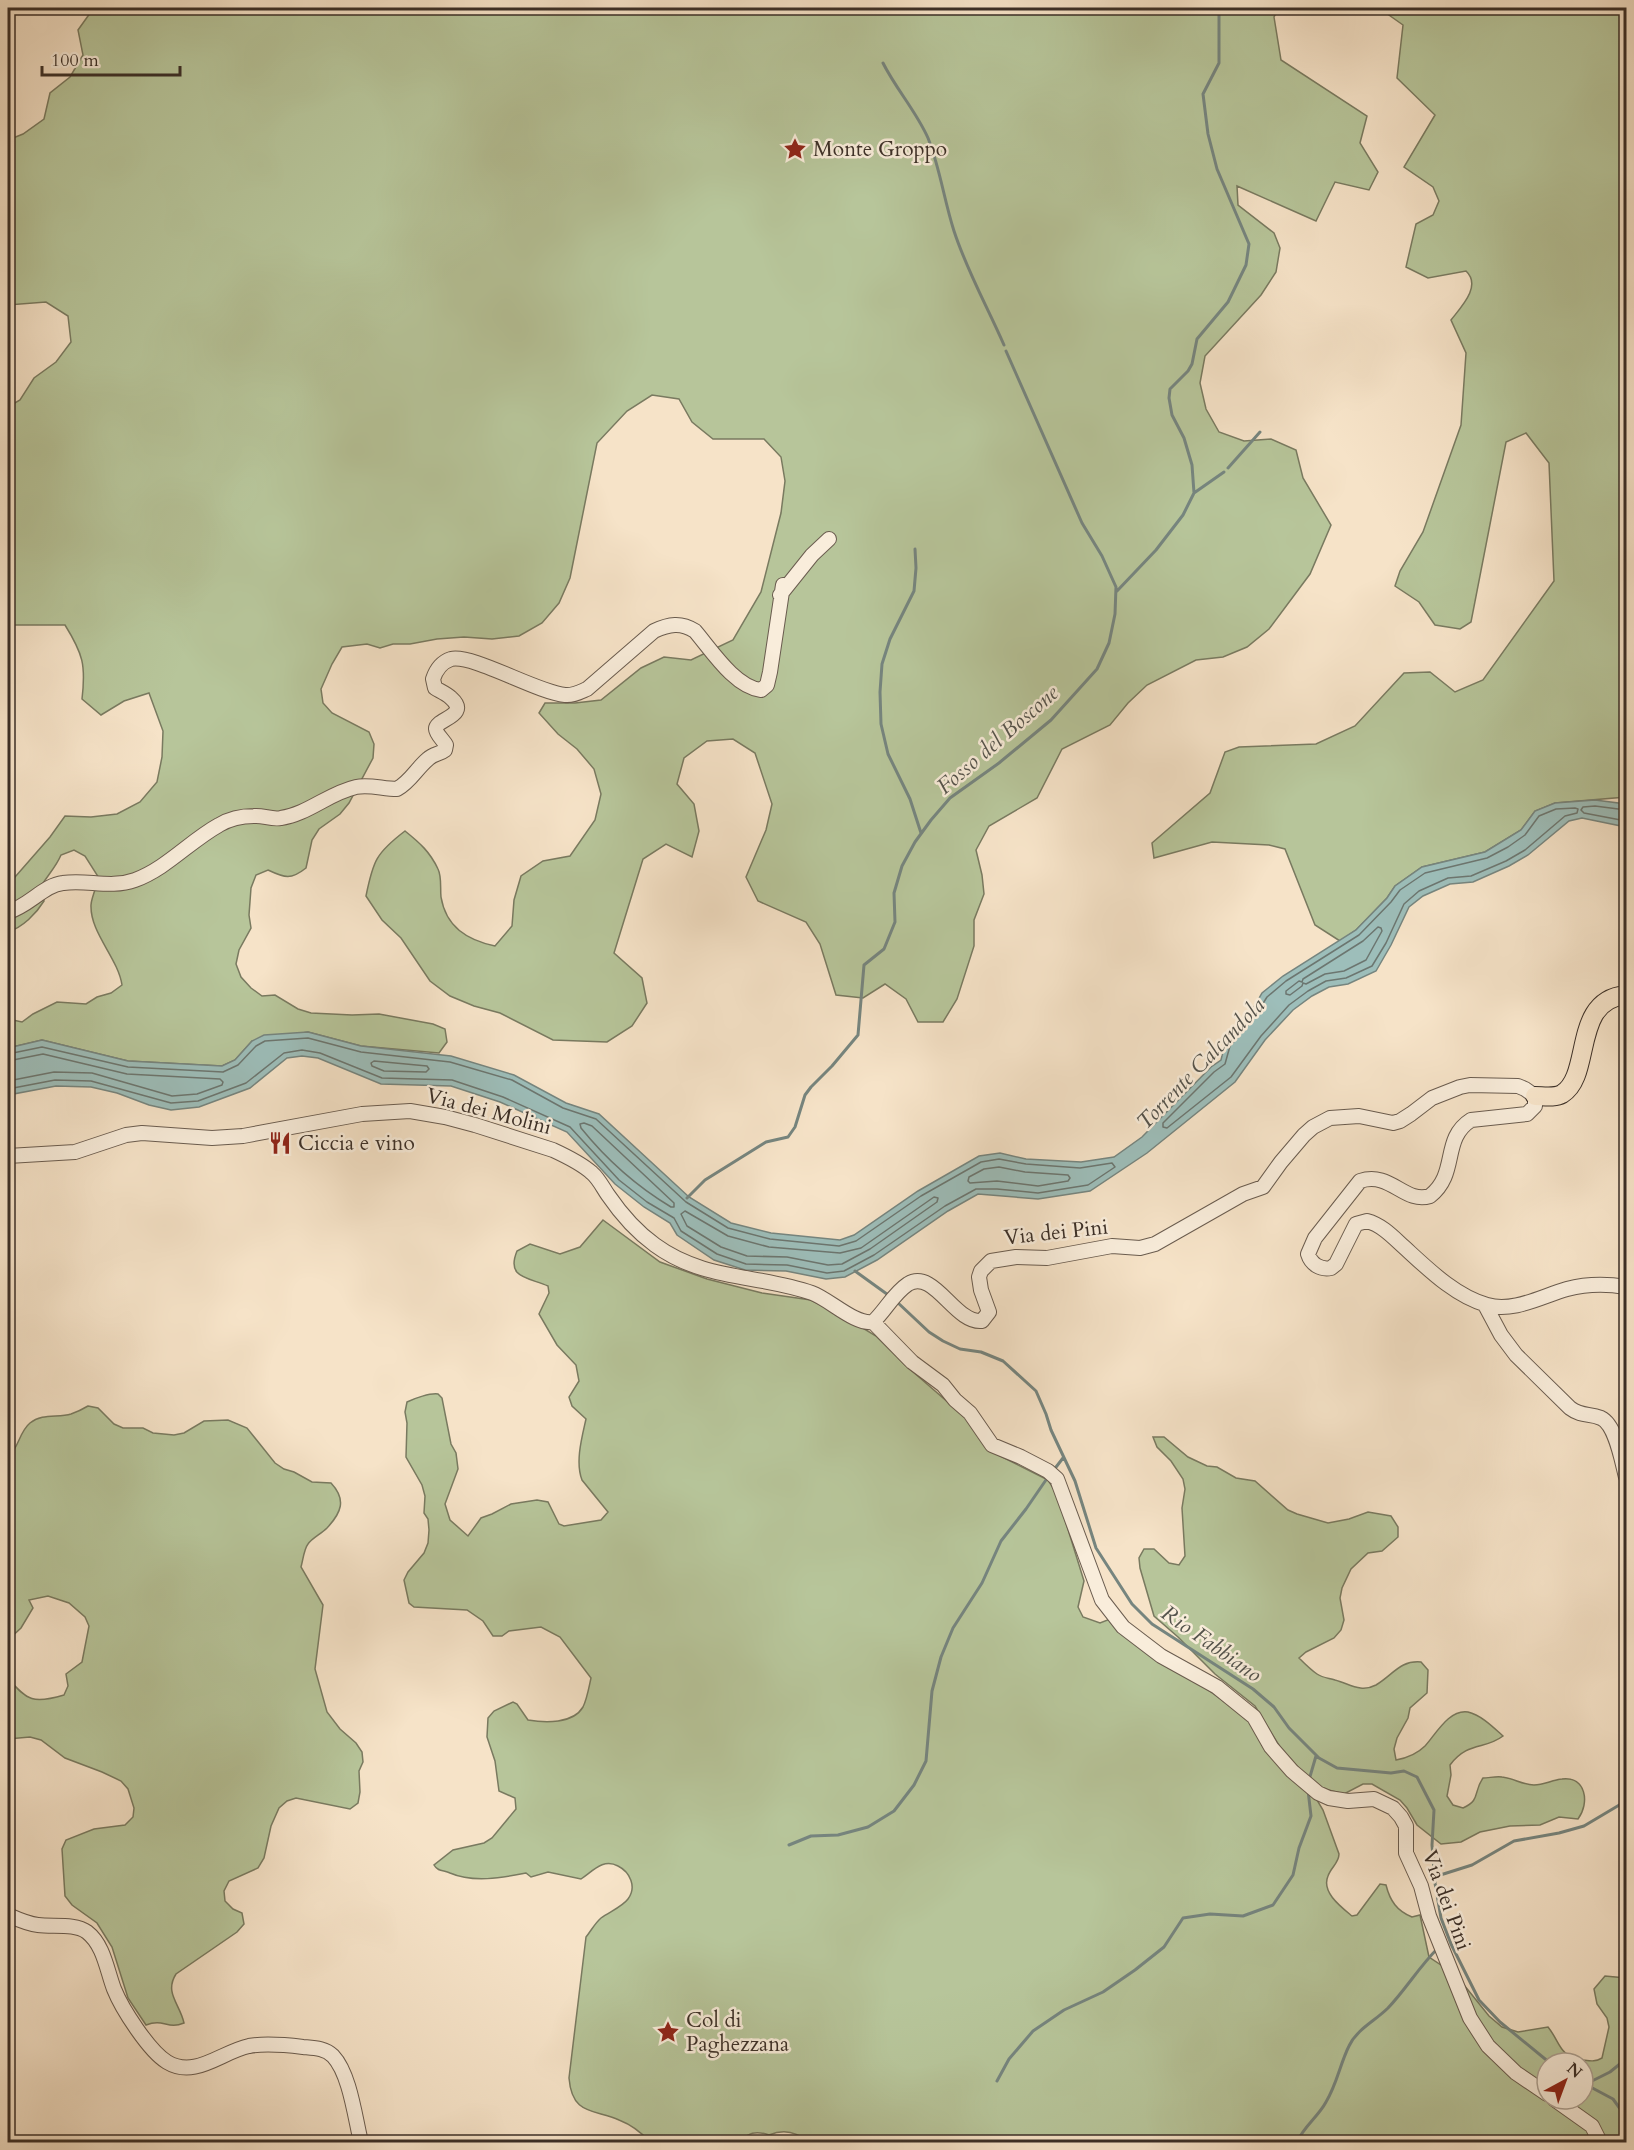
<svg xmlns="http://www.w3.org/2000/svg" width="1634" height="2150" font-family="Cardo,serif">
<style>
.green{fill:#b7c59a;stroke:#797a60;stroke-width:1.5;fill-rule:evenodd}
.water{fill:#9dbeba;stroke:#76857f;stroke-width:1.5}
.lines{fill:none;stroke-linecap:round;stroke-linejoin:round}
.shore{stroke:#6c7670;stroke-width:1.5}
.stream{stroke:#76857f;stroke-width:3}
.minor-casing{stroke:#6a5c4f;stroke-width:16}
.major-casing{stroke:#3b2f27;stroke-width:20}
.minor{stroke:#f9eddb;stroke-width:14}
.major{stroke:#f6e3c8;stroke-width:18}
.labels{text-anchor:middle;stroke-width:5;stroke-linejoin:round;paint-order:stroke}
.poi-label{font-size:21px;fill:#3b2f27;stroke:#f9eddb;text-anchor:start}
.street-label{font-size:21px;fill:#3b2f27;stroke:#f9eddb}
.water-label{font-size:22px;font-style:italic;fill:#54534c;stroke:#f9eddb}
</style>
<rect width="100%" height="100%" fill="#f6e3c8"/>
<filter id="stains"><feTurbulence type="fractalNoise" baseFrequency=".00333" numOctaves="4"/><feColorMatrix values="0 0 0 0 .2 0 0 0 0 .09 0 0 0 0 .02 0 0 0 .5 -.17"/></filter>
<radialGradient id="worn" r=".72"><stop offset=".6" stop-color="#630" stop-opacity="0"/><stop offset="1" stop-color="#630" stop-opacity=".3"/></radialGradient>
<path class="green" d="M99,8H1279L1274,17L1281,60L1367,116L1360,143L1378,172L1369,190L1335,182L1316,221L1237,186L1238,205L1274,233L1280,248L1276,272L1261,295L1205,356L1200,383L1206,409L1219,432L1244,441L1271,439L1296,450L1303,478L1331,525L1310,574L1269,629L1247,647L1223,657L1196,660L1147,685L1128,703L1110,725L1062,749L1037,798L989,826L976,850L982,875L984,894L974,920V946L957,999L943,1022H918L906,999L885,984L863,998L836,995L820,944L806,922L758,901L746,877L766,830L772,804L755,753L733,739L707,741L684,758L677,784L694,804L699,831L692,857L666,844L643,859L614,953L642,978L647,1003L632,1026L607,1042L553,1040L500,1013L474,1006L450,996L430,981L401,938L382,920L366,896C373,861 376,853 405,831C420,843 430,852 438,869C442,877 440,888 441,897C446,927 467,940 495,946L512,926L514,900L521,876L543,861L570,856L595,820L601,794L594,769L577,749L558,734L539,713L545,703H575L601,700L641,668L664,657L691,660L733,640L761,592L781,513L785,481L781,457L764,439H713L692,422L679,399L652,395L627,411L597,443L570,578L559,603L542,623L519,636L492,639L464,637L437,639L410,644H393L380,648L367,644L342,647L332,664L321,689L323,703L332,713L369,732L374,744L373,758L349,803L340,814L319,829L312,840L306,868C291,880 285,878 268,870L256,875L251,888L249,915L251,928L239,950L236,964L241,977L251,988L262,996L275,995L298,1009L311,1013L352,1015L379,1014L433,1024L445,1029L447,1042L439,1053L361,1046L308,1032L252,1041L235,1060L222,1066L128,1061L42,1040L8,1048V1019L22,1022L33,1014L57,1002L86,1004L97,997L111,993L122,985C118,958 90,933 91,905C91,899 97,885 99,878L85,856L74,850L61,855C56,867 47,876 40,888L44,901C36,914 23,927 8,932V885L50,837L65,816L91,817L117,814L140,802L157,782L162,757L163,731L149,693L124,701L101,715L82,699C86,665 83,654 65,625H8V407L20,400L34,378L56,362L71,342L68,316L46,302L8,305V140L23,134L44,119L50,93L70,77L83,55L78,30L93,9Z
M1379,8H1626V797L1555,803L1535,811L1521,830L1485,852L1422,867L1395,886L1387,898L1356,930L1340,941L1315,925L1285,849L1269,845L1212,842L1154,858L1152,843L1210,793L1225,752L1239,747L1316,744L1355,726L1404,673L1430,672L1455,692L1483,680L1554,581L1549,463L1526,433L1506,442L1471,622L1460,629L1435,625L1419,602L1395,586L1400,571L1423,532L1461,425L1466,353L1451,320C1461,307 1482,286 1466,271L1428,278L1406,267L1416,224L1433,215L1439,201L1433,187L1404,167L1435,115L1397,78L1403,25Z
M603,1220L660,1262L707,1279L762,1293L811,1300L848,1319L876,1336L904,1364L966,1418L990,1451L1048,1480L1057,1494L1084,1581L1078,1607L1083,1617L1100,1623L1110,1619L1251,1721L1266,1749L1317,1800L1323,1810L1339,1854C1339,1863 1331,1867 1328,1876C1321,1892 1341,1907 1352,1916L1357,1915L1380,1884L1386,1885C1390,1901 1397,1911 1412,1917L1420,1915L1429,1957L1456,1975L1489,2016L1502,2027L1518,2032L1548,2027C1561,2043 1558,2056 1583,2060C1591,2061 1595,2062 1602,2058L1609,2027L1607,2018L1597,2004L1594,1989L1605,1976L1626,1978V2142H808C796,2131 783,2129 769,2135C755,2130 749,2133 738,2142H650C641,2132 632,2125 619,2120C593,2109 572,2115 569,2078L586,1937C591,1931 595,1923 601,1918C609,1912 622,1907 628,1899C637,1887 630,1872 618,1866C603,1858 593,1871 581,1879L548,1872L531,1877L526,1873C501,1878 473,1883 450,1873C444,1870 438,1872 434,1865L453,1850L484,1843L492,1838L516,1809L515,1798L499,1791L495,1761L487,1737L488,1718L494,1711L513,1702L517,1704L528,1720C545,1723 573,1724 583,1707C587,1699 589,1687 591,1678L560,1637L541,1627L509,1631L502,1636H493L483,1621L467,1610L414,1607L409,1603L404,1580L408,1572L424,1553L428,1543L429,1530L428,1519L424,1513L425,1496L422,1485L406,1457L407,1423L405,1412L407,1402C415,1398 430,1393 438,1394L442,1398L451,1444L456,1453L458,1469L445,1504L450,1520L468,1536L481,1518L492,1514L511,1504L537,1500L548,1502L559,1524L564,1526L601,1520L608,1512L582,1480C575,1462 582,1437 586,1419L572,1406L569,1397L579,1381L576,1365L557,1345L539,1314L549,1293L548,1286C527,1277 506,1278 517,1251L530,1244L560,1254L580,1247ZM1547,2063H1583V2099H1547Z
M88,1406L98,1408L114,1424L123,1428H143L153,1433L174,1435L184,1433L204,1421L228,1420L247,1428L275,1463L284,1469L294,1472L312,1482L331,1483C347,1500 341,1513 327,1528C321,1534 312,1538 308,1544C304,1549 303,1560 301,1567L323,1605L315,1669L327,1712L340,1729L356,1743L362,1752L363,1762L359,1771L360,1792L358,1803L350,1809L296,1798L287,1801L279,1808L271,1826L264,1858L258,1868L229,1881L224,1891L225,1901L233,1909L242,1913L244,1924L237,1932L176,1974C164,1993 180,2004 184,2023C167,2030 164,2018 146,2025L128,1998L112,1947L97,1923L72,1905L65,1896L62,1849L66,1840L94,1829L125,1825L133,1817L134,1808L128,1789L121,1781L102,1772L65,1758L41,1740L30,1737L8,1739V1678C27,1701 34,1704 64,1695L68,1686L66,1674L82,1662L89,1626L85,1617L69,1603L48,1596L29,1600L33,1608L21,1628L8,1640V1457C19,1448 19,1432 30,1423C42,1413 58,1418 71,1414C77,1412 83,1409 88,1406Z
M1153,1437H1164L1188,1457L1207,1466L1217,1467L1236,1478L1255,1481L1288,1510L1297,1514L1328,1523L1349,1519L1368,1512L1391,1516L1398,1527V1537L1382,1551L1368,1553L1351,1569L1342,1588L1340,1598L1344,1620L1341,1630L1334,1638L1306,1652L1299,1658C1305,1664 1311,1670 1317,1674C1323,1678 1329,1678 1335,1680C1350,1684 1361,1693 1376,1685C1393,1675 1400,1660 1421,1662L1428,1670L1427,1693L1410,1708L1408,1718L1397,1738L1394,1749L1396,1760C1407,1758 1418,1753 1425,1746C1436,1734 1449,1709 1468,1712C1481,1715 1493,1727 1503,1736C1485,1750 1468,1741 1450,1765L1451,1775L1447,1796L1453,1805L1463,1808C1481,1800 1473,1792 1483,1778C1489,1778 1496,1776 1502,1777C1513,1778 1523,1785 1534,1785C1544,1785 1552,1780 1562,1779C1586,1776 1590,1803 1578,1819L1559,1817L1540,1825L1510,1826L1480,1832L1461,1842L1441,1844L1417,1825L1407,1808L1400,1800L1372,1784H1363L1344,1794L1321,1788L1306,1776L1280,1747L1255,1706L1215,1674L1178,1637L1154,1616L1140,1568L1139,1558L1144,1549H1154L1169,1563L1179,1565L1185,1556L1182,1508L1185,1489L1183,1479L1171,1461L1157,1447Z"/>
<path class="water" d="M1595,800L1626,804V827L1582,818L1569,821L1528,855L1509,866L1473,882L1450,884L1423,896L1409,907L1391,945L1376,971L1348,984L1329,987L1312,996L1293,1010L1265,1040L1235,1082L1147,1153L1090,1191L1038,1199L978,1194L948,1211L877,1260L845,1277L826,1279L786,1271L745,1270L714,1260L677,1235L670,1223L644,1207L615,1184L567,1132L500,1102L451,1086L381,1084L318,1058L302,1056L287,1058L250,1088L199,1107L171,1110L149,1105L117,1093L91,1087L56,1086L8,1095V1048L42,1040L128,1061L222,1066L235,1060L252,1041L264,1035L308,1032L361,1046L451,1056L514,1075L566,1103L599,1114L689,1197L731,1223L771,1233L840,1240L854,1235L918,1191L979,1156L1000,1153L1026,1159L1081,1162L1114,1157L1142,1137L1211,1067L1221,1060L1225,1043L1250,1014L1262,993L1283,976L1356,930L1387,898L1395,886L1422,867L1485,852L1521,830L1535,811L1555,803Z"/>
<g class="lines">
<path class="shore" d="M1575,808L1578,809L1577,813L1565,816L1525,850L1506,861L1471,876L1448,878L1419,891L1404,904L1386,943L1372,966L1346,978L1326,981L1308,991L1289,1005L1261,1036L1231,1077L1167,1128L1163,1127V1123L1214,1072L1225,1064L1230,1046L1254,1018L1267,997L1286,981L1359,935L1391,902L1400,890L1425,873L1487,858L1508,847L1525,835L1539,816L1556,809Z
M1626,810L1595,806L1583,807L1581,810L1584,813L1626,821
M1378,927L1381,928L1382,931L1366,960L1344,971L1325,974L1306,984L1303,983L1302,986L1290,995L1286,994V991L1299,981L1302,982L1303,979L1363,941Z
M8,1054L42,1047L128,1067L223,1072L238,1065L256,1046L265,1041L308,1038L361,1052L450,1062L512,1080L563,1108L596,1119L686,1202L728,1228L770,1239L839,1246L856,1241L921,1196L981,1162L999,1159L1026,1164L1080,1168L1112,1163L1115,1167L1088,1185L1038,1193L997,1189H976L945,1206L874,1255L844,1271L827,1273L787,1265L746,1264L717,1254L681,1231L674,1218L647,1202L619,1180L570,1127L503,1097L452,1080L382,1078L320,1053L302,1050L284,1053L246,1083L198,1101L171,1103L91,1081L55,1080L8,1089
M8,1061L43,1054L127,1074L220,1079L223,1082L222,1085L197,1094L172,1096L92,1073L54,1072L8,1081
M374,1061L427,1066L429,1069L426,1072L384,1071L372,1066L371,1063Z
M584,1123L592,1126L674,1203V1207H671C636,1186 606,1159 581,1128L580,1124Z
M999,1167L1025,1172L1068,1175L1070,1178L1068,1181L1038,1186L997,1181L970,1183L968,1181L969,1177L984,1169Z
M934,1197L938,1198L937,1202L870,1249L842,1264L828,1265L787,1257L747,1256L721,1247L687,1226L681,1214L685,1211L728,1236L769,1247L840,1253L861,1248Z"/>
<path class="stream" d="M883,63C896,89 916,111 928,138C940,168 944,200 954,231C967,271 987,306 1004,345
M1228,468L1260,432
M1194,493L1224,472
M915,549L916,568L914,591L890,639L882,664L880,692L881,724L888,754L910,799L921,833
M1117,591L1156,550L1183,515L1194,493L1192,465L1184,438L1172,415L1169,398L1170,389L1188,371L1192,364L1197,339L1228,302L1246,265L1249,244L1217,169L1208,134L1203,94L1219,63V8
M687,1198L705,1180L766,1142L788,1137L795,1127L805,1095L811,1087L832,1066L858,1035L864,965L884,949L895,922L894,893L902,866L915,842L931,820L950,798L999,763L1051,720L1097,669L1109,643L1115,614L1116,587L1102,556L1082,523L1006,351
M855,1271L891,1297
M896,1301L929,1332L943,1341L960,1349L981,1352L1003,1361L1036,1391L1046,1414L1051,1430L1075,1481L1096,1548L1132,1604L1152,1624L1253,1689L1274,1707L1289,1728L1319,1758L1337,1768L1391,1773L1404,1771L1417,1777L1434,1810L1432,1845L1435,1883L1441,1918L1451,1944L1479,2000L1500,2022L1550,2063
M1053,1471L1063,1458
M1309,1780L1316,1756
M789,1845L811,1836L838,1835L868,1827L894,1811L914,1785L926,1761L932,1691L941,1657L953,1628L982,1583L1001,1541L1026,1509L1048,1477
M1434,1877L1472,1865L1514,1841L1559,1833L1584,1826L1626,1801
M997,2081L1009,2059L1033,2031L1064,2010L1103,1992L1135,1970L1164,1947L1183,1918L1210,1914L1243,1916L1273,1905L1293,1875L1299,1848L1311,1816L1308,1790
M1583,2083L1613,2099L1626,2117
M1586,2084L1610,2072L1626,2059
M1297,2142C1304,2126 1318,2117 1326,2102C1337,2084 1340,2064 1349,2046C1357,2029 1375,2021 1388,2008C1406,1989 1419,1967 1438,1948"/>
<g class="minor-casing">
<path id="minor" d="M780,595L812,555L829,539
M8,912C29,906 44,885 63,883C87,879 110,889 135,880C167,868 190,841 219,825C229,819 242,816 254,816C263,815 272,820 281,818C308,814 329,793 356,787C369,784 383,789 397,789C411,781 416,769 428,759C433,754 440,754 445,750L446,745C444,741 436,734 436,729C435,719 471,716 451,698C447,694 440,691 435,688L433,679C436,670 442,662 451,659C473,654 536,692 565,695C573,696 580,692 587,689L654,631C669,624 681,622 695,631C712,651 735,687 761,690L767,685L770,672L783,585
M8,1156L75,1152L126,1135L142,1133L212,1138L243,1136L362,1114L410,1111L445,1117L475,1125L553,1150C566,1156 581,1163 592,1173C599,1179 603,1188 608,1195C621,1214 637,1232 655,1245C704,1281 758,1274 812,1293C829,1299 855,1325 873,1322
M1485,1305L1501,1335L1516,1355L1570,1408C1582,1417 1589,1413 1601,1418C1616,1425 1622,1462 1626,1477
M873,1322C886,1310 893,1294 908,1284C934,1268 955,1324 982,1321L989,1312L981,1290L979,1277L981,1271L991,1261L1016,1257L1047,1258L1112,1246L1140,1248L1155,1244L1243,1194L1263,1187L1281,1162L1304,1135L1313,1127L1330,1118L1359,1116L1393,1123L1400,1121L1411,1114L1432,1098L1460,1087L1470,1085L1518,1086L1525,1089L1535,1096V1106L1527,1114L1471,1120C1441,1139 1459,1173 1430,1196C1404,1204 1391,1171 1360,1181L1315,1238L1308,1254C1311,1264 1320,1270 1331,1268L1336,1264L1356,1224L1367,1221C1382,1225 1393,1237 1404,1247C1428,1269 1455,1296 1487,1305C1513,1313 1542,1296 1567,1289C1586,1284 1608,1284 1626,1287
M873,1322L912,1362L943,1385L955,1400L970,1413L992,1445L1021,1457L1048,1471L1057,1479L1102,1600L1123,1627L1161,1656L1217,1687L1254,1717L1271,1747L1292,1771L1318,1793L1329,1798L1348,1801L1374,1799L1393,1808L1401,1817L1406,1826V1853L1421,1886L1429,1916L1470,2018L1488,2046L1516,2073L1547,2094
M8,1915C17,1919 28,1924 38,1925C53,1927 75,1923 87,1932C104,1945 107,1971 114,1989C122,2009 149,2051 167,2062C195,2079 221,2052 249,2046C266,2043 286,2045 303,2047C314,2048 325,2048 333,2056C350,2074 355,2118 361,2142
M1554,2099L1592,2126L1600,2142"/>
</g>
<g class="major-casing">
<path id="major" d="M1535,1096C1543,1096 1555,1098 1562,1094C1593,1075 1571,1000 1626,995"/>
</g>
<use href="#minor" class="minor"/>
<use href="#major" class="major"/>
</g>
<defs>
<g id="sight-bare" transform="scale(1.8)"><path d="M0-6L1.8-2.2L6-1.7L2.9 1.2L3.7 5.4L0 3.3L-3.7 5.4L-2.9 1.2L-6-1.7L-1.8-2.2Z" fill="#8f2418" stroke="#f9eddb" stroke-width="2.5" paint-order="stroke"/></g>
<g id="restaurant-bare" transform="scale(1.8)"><path d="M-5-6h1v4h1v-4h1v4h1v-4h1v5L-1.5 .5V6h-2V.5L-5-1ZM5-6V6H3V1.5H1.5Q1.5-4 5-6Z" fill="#8f2418" stroke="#f9eddb" stroke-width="2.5" paint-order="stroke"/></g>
</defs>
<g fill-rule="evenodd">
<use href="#sight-bare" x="795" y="149"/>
<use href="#restaurant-bare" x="280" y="1143"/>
<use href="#sight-bare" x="668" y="2032"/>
</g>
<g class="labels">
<g class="poi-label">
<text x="813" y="156">Monte Groppo</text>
<text x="298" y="1150">Ciccia e vino</text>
<text x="686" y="2027">Col di<tspan x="686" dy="24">Paghezzana</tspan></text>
</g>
<g class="street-label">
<text transform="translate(489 1111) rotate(15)" y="7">Via dei Molini</text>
<text transform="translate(1056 1232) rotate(-6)" y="7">Via dei Pini</text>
<text transform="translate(1447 1900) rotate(70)" y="7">Via dei Pini</text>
</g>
<g class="water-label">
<text transform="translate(997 739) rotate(-41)" y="8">Fosso del Boscone</text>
<text transform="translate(1200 1063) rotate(-46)" y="8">Torrente Calcandola</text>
<text transform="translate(1212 1643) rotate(35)" y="8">Rio Fabbiano</text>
</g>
</g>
<rect width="1634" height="2150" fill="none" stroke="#f6e3c8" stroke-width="30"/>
<rect x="9" y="9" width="1616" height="2132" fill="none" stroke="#3b2f27" stroke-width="3"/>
<rect x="15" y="15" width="1604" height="2120" fill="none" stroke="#3b2f27" stroke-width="1.5"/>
<g transform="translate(1565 2081) rotate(41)"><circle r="28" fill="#f9eddb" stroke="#ada193" stroke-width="1.5"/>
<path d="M0-4.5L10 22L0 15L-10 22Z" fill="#8f2418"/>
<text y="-9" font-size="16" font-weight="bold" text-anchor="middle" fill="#3b2f27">N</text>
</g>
<path d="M42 66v9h138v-9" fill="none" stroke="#3b2f27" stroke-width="3"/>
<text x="51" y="66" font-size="18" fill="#3b2f27" stroke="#f9eddb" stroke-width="4.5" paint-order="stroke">100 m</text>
<rect width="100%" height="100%" filter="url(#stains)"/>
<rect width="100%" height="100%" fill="url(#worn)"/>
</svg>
